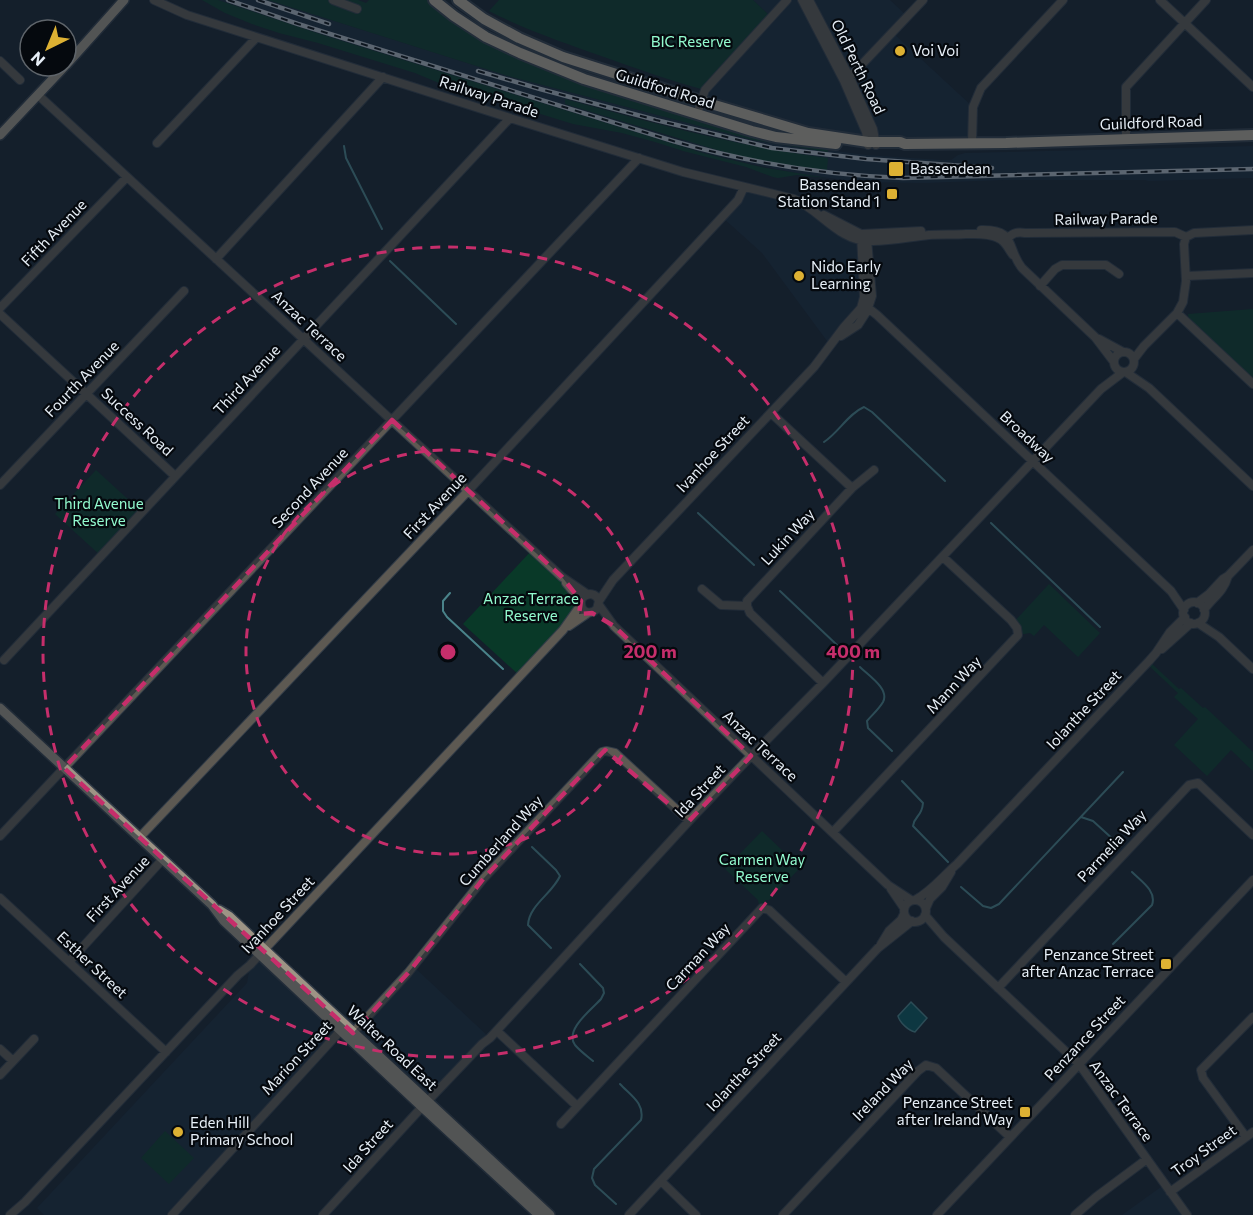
<svg xmlns="http://www.w3.org/2000/svg" width="1253" height="1215" font-family="Commissioner,sans-serif">
<style>
.built{fill:#182838;fill-rule:evenodd}
.green{fill:#093928}
.water{fill:#06555c;stroke:#4a838a;stroke-width:1.5}
.lines{fill:none;stroke-linecap:round;stroke-linejoin:round}
.stream{stroke:#4a838a;stroke-width:2}
.minor-casing{stroke:#323c48;stroke-width:10}
.major-casing{stroke:#323c48;stroke-width:12}
.highway-casing{stroke:#323c48;stroke-width:14}
.minor{stroke:#5d5952;stroke-width:8}
.major{stroke:#9d9485;stroke-width:9}
.highway{stroke:#b6ab9a;stroke-width:10}
.rail-casing{stroke:#b1bac3;stroke-width:4.5}
.rail{stroke:#05090e;stroke-width:2;stroke-dasharray:7;stroke-linecap:butt}
.marked{fill:none;stroke:#c62e6b;stroke-width:4.5;stroke-dasharray:12 8;stroke-linejoin:round}
.ring{fill:none;stroke:#c62e6b;stroke-width:3;stroke-dasharray:10 8}
.poi-dot{fill:#ddb133;stroke:#05090e;stroke-width:2}
.labels{text-anchor:middle;stroke-width:4.5;stroke-linejoin:round;paint-order:stroke}
.park-label{font-size:15px;fill:#93fbcf;stroke:#05090e}
.poi-label{font-size:15px;fill:#e7eff7;stroke:#05090e;text-anchor:start}
.street-label{font-size:15px;fill:#e7eff7;stroke:#05090e}
.centre{fill:#c62e6b;stroke:#05090e;stroke-width:3}
.ring-label{font-size:18px;text-anchor:middle;font-weight:bold;fill:#c62e6b;stroke:#05090e;stroke-width:4.5;stroke-linejoin:round;paint-order:stroke}
</style>
<rect width="100%" height="100%" fill="#141f2b"/>
<path class="built" d="M218,0H268L508,76L753,140L827,152L828,150L866,155L942,160H951L958,155L965,153L1253,146V178L1149,181L1145,180H1003L925,183L858,182L801,174L761,166L704,153L657,139L323,35ZM566,99L742,144L828,159L681,140L565,104Z
M753,0H802L868,142L808,133L701,101L705,90L771,17Z
M809,0H890L908,17L893,33L973,107L972,143L875,142Z
M744,187L790,198L861,240L863,304L830,345L762,253L722,217Z
M259,954L340,1031L172,1215H44L37,1208L247,983L250,965Z
M414,967L490,1038L427,1102L353,1033Z
M1165,1184L1187,1215H1122Z"/>
<path class="green" d="M202,0H218L323,35L703,153L761,167L827,178L797,175L778,178L773,177L746,167L683,151L655,142L622,133L573,124L439,83L415,73L318,43L279,33L252,24L225,13Z
M268,0H358L366,3L369,0H427L459,24L556,73L827,147L828,152L753,140L508,76Z
M499,0H753L771,17L705,90C671,81 638,69 604,57C565,43 526,30 489,11Z
M565,99C652,123 739,147 828,158L827,170L764,162L724,152L565,104Z
M1253,309V384L1189,324L1188,314Z
M96,470L142,512L101,556L55,514Z
M532,550L562,577L580,606L520,676L463,624Z
M1049,584L1100,633L1078,657L1044,625L1034,636L1030,633L1018,635L1013,623Z
M1149,661L1179,689L1181,688L1203,708L1205,707L1253,752V771L1231,750L1207,776L1174,745L1198,719L1174,697L1178,693L1147,664Z
M762,831L786,854L784,856L798,870L769,900H765L766,909L760,910L758,900L725,869Z
M165,1131L194,1158L169,1184L141,1158Z"/>
<path class="water" d="M911,1002L927,1018L915,1032C909,1031 899,1022 898,1016Z"/>
<g class="lines">
<path class="stream" d="M344,146L346,158L382,229
M390,261L456,324
M824,442C839,432 848,414 864,407L872,412L945,481
M698,513L754,565
M991,523L1100,627
M780,591L837,645
M450,593L443,601V611L447,617L503,669
M860,667C868,675 890,689 883,702C879,709 872,715 867,721L868,728L892,751
M902,781L923,803C922,817 914,816 913,826L948,862
M1081,817L1093,821L1115,841
M532,847L556,870L560,876C552,894 529,905 528,925L551,948
M961,887L983,906L991,908L999,904L1123,772
M1113,944L1152,905C1157,891 1141,881 1132,872
M580,964L603,988L604,993L601,999C592,1009 564,1030 575,1045C580,1051 587,1056 593,1061
M616,1204L595,1185L592,1178L594,1169L641,1120C645,1103 630,1095 620,1084"/>
<g class="minor-casing">
<path id="minor" d="M154,0L187,15L510,118L683,172L794,199C820,210 839,241 869,241C889,242 909,237 929,235C942,234 954,235 966,234C977,234 989,233 998,238C1006,241 1008,249 1013,255
M333,0L357,9
M802,0L844,81L866,132L868,145
M809,0L850,78L873,129L876,145
M1160,0L1253,87
M0,61L20,80
M848,79L923,0
M38,95L562,577L587,594
M697,114L705,90L787,0
M1126,139V87L1206,0
M157,143L256,38
M972,143L973,107L981,88L1063,0
M824,215L861,234L921,231
M981,230C1017,229 1006,248 1022,268L1095,337L1114,362
M1005,240C1012,234 1016,231 1025,233L1175,232L1186,237
M216,259L383,77
M1186,276L1253,273
M1040,286L1055,269L1062,265H1106L1119,274
M863,304L877,315L1171,591L1184,610
M0,308L127,177
M1177,313L1253,384
M0,314L175,476
M841,336L858,325L867,311L872,296L867,239
M1099,339L1123,352
M1114 362a10 10 0 1 1 20 0a10 10 0 1 1-20 0Z
M1134,359L1144,346L1177,313L1183,302L1186,281L1184,244L1186,237L1194,233L1253,230
M1127,373L1149,388L1253,486
M771,413L852,488
M0,485L184,291
M566,583L581,601
M702,589L721,605L747,606
M599,601C596,593 588,592 582,598C578,610 588,617 597,609L599,601L613,580L814,367L844,327L861,308L864,297L861,234
M1183 613a11 11 0 1 1 22 0a11 11 0 1 1-22 0Z
M1197,603L1209,594L1223,579L1228,576L1253,550
M599,605L614,626L888,885L911,900
M1204,610C1213,597 1223,593 1228,576
M1198,623L1219,637L1253,669
M569,626L588,613
M1162,649L1191,623
M4,660L510,118
M823,683L750,613L747,606V601L852,488L874,470
M833,832L1018,635L1017,628L1011,620L943,557
M0,836L639,158
M139,838L468,491L738,200L744,187
M891,889L904,908
M0,898L166,1052
M904 911a11 11 0 1 1 22 0a11 11 0 1 1-22 0Z
M915,900C932,891 943,876 957,864L1149,661L1156,653L1170,632L1185,617
M926,908L930,899L942,887L951,872
M925,915L944,937L1079,1064L1187,1215
M881,944L889,931L901,920L904,914
M69,962L162,860
M998,988L1189,785L1198,783L1253,835
M497,1031L577,1106
M351,1035L408,973L484,878L602,752L606,751L615,753L689,821
M0,1049L13,1061
M0,1075L34,1039
M561,1124L762,908L769,910L846,982
M1246,1137L1203,1078L1201,1070L1253,1017
M661,1181L696,1215
M1170,1192L1253,1132
M10,1215L25,1202L238,975L250,965L563,630L580,606
M172,1215L343,1028
M323,1215L422,1107L482,1044L490,1038L689,821L751,756L823,683L1101,389L1122,373
M629,1215L878,948L912,921
M783,1215L918,1071L926,1065L936,1068L1010,1137
M937,1215L1253,880
M1075,1215L1096,1197L1147,1159"/>
</g>
<g class="major-casing">
<path id="major" d="M66,65L124,0
M0,135L65,66
M0,708L212,905L224,921L422,1107L539,1215
M219,910L229,916L264,949L550,1215"/>
</g>
<g class="highway-casing">
<path id="highway" d="M434,0L454,16L486,37L520,53L584,79L752,131L776,137L836,144
M458,0L484,19L519,38L563,57L701,101L808,133L868,142H900L905,144L1006,143L1253,135"/>
</g>
<use href="#minor" class="minor"/>
<use href="#major" class="major"/>
<use href="#highway" class="highway"/>
<g class="rail-casing">
<path id="rail" d="M228,0L298,24L673,141C749,163 824,175 903,178L1253,169
M258,0L329,24
M478,71L540,89L656,120L772,148L866,159L992,168"/>
</g>
<use href="#rail" class="rail"/>
</g>
<path d="M0 0H1253V1215H0ZM392,420L562,577L581,601L579,614L592,613L614,626L751,756L689,821L605,750L484,878L408,973L353,1033L64,768Z" fill="#141f2b" fill-opacity=".55" fill-rule="evenodd"/>
<path class="marked" d="M392,420L562,577L581,601L579,614L592,613L614,626L751,756L689,821L605,750L484,878L408,973L353,1033L64,768Z"/>
<g class="ring">
<circle cx="448" cy="652" r="202"/>
<circle cx="448" cy="652" r="405"/>
</g>
<g class="poi-dot">
<circle cx="900" cy="51" r="6"/>
<rect x="888" y="161" width="16" height="16" rx="3"/>
<rect x="886" y="188" width="12" height="12" rx="3"/>
<circle cx="799" cy="276" r="6"/>
<rect x="1160" y="958" width="12" height="12" rx="3"/>
<rect x="1019" y="1106" width="12" height="12" rx="3"/>
<circle cx="178" cy="1132" r="6"/>
</g>
<g class="labels">
<g class="park-label">
<text x="691" y="47">BIC Reserve</text>
<text x="99" y="509">Third Avenue<tspan x="99" dy="17">Reserve</tspan></text>
<text x="531" y="604">Anzac Terrace<tspan x="531" dy="17">Reserve</tspan></text>
<text x="762" y="865">Carmen Way<tspan x="762" dy="17">Reserve</tspan></text>
</g>
<g class="poi-label">
<text x="912" y="56">Voi Voi</text>
<text x="910" y="174">Bassendean</text>
<text x="880" y="190" text-anchor="end">Bassendean<tspan x="880" dy="17">Station Stand 1</tspan></text>
<text x="811" y="272">Nido Early<tspan x="811" dy="17">Learning</tspan></text>
<text x="1154" y="960" text-anchor="end">Penzance Street<tspan x="1154" dy="17">after Anzac Terrace</tspan></text>
<text x="1013" y="1108" text-anchor="end">Penzance Street<tspan x="1013" dy="17">after Ireland Way</tspan></text>
<text x="190" y="1128">Eden Hill<tspan x="190" dy="17">Primary School</tspan></text>
</g>
<g class="street-label">
<text transform="translate(858 67) rotate(64)" y="5">Old Perth Road</text>
<text transform="translate(665 89) rotate(17)" y="5">Guildford Road</text>
<text transform="translate(489 97) rotate(18)" y="5">Railway Parade</text>
<text transform="translate(1151 123) rotate(-2)" y="5">Guildford Road</text>
<text transform="translate(1106 219) rotate(-1)" y="5">Railway Parade</text>
<text transform="translate(54 233) rotate(-46)" y="5">Fifth Avenue</text>
<text transform="translate(309 326) rotate(43)" y="5">Anzac Terrace</text>
<text transform="translate(82 379) rotate(-46)" y="5">Fourth Avenue</text>
<text transform="translate(247 380) rotate(-47)" y="5">Third Avenue</text>
<text transform="translate(137 422) rotate(43)" y="5">Success Road</text>
<text transform="translate(1027 437) rotate(43)" y="5">Broadway</text>
<text transform="translate(713 454) rotate(-47)" y="5">Ivanhoe Street</text>
<text transform="translate(310 488) rotate(-47)" y="5">Second Avenue</text>
<text transform="translate(435 506) rotate(-47)" y="5">First Avenue</text>
<text transform="translate(788 537) rotate(-47)" y="5">Lukin Way</text>
<text transform="translate(954 685) rotate(-47)" y="5">Mann Way</text>
<text transform="translate(1084 710) rotate(-47)" y="5">Iolanthe Street</text>
<text transform="translate(760 746) rotate(43)" y="5">Anzac Terrace</text>
<text transform="translate(700 791) rotate(-47)" y="5">Ida Street</text>
<text transform="translate(501 841) rotate(-48)" y="5">Cumberland Way</text>
<text transform="translate(1112 846) rotate(-47)" y="5">Parmelia Way</text>
<text transform="translate(118 889) rotate(-47)" y="5">First Avenue</text>
<text transform="translate(278 915) rotate(-47)" y="5">Ivanhoe Street</text>
<text transform="translate(698 957) rotate(-47)" y="5">Carman Way</text>
<text transform="translate(92 965) rotate(43)" y="5">Esther Street</text>
<text transform="translate(1085 1038) rotate(-47)" y="5">Penzance Street</text>
<text transform="translate(392 1048) rotate(43)" y="5">Walter Road East</text>
<text transform="translate(297 1058) rotate(-47)" y="5">Marion Street</text>
<text transform="translate(744 1072) rotate(-47)" y="5">Iolanthe Street</text>
<text transform="translate(883 1090) rotate(-46)" y="5">Ireland Way</text>
<text transform="translate(1121 1101) rotate(54)" y="5">Anzac Terrace</text>
<text transform="translate(368 1146) rotate(-48)" y="5">Ida Street</text>
<text transform="translate(1204 1151) rotate(-36)" y="5">Troy Street</text>
</g>
</g>
<circle cx="448" cy="652" r="9" class="centre"/>
<g class="ring-label">
<text x="650" y="658">200 m</text>
<text x="853" y="658">400 m</text>
</g>
<g transform="translate(48 48) rotate(223)"><circle r="28" fill="#05090e" stroke="#5f656b" stroke-width="1.5"/>
<path d="M0-4.5L10 22L0 15L-10 22Z" fill="#ddb133"/>
<text y="-9" font-size="16" font-weight="bold" text-anchor="middle" fill="#e7eff7">N</text>
</g>
</svg>
